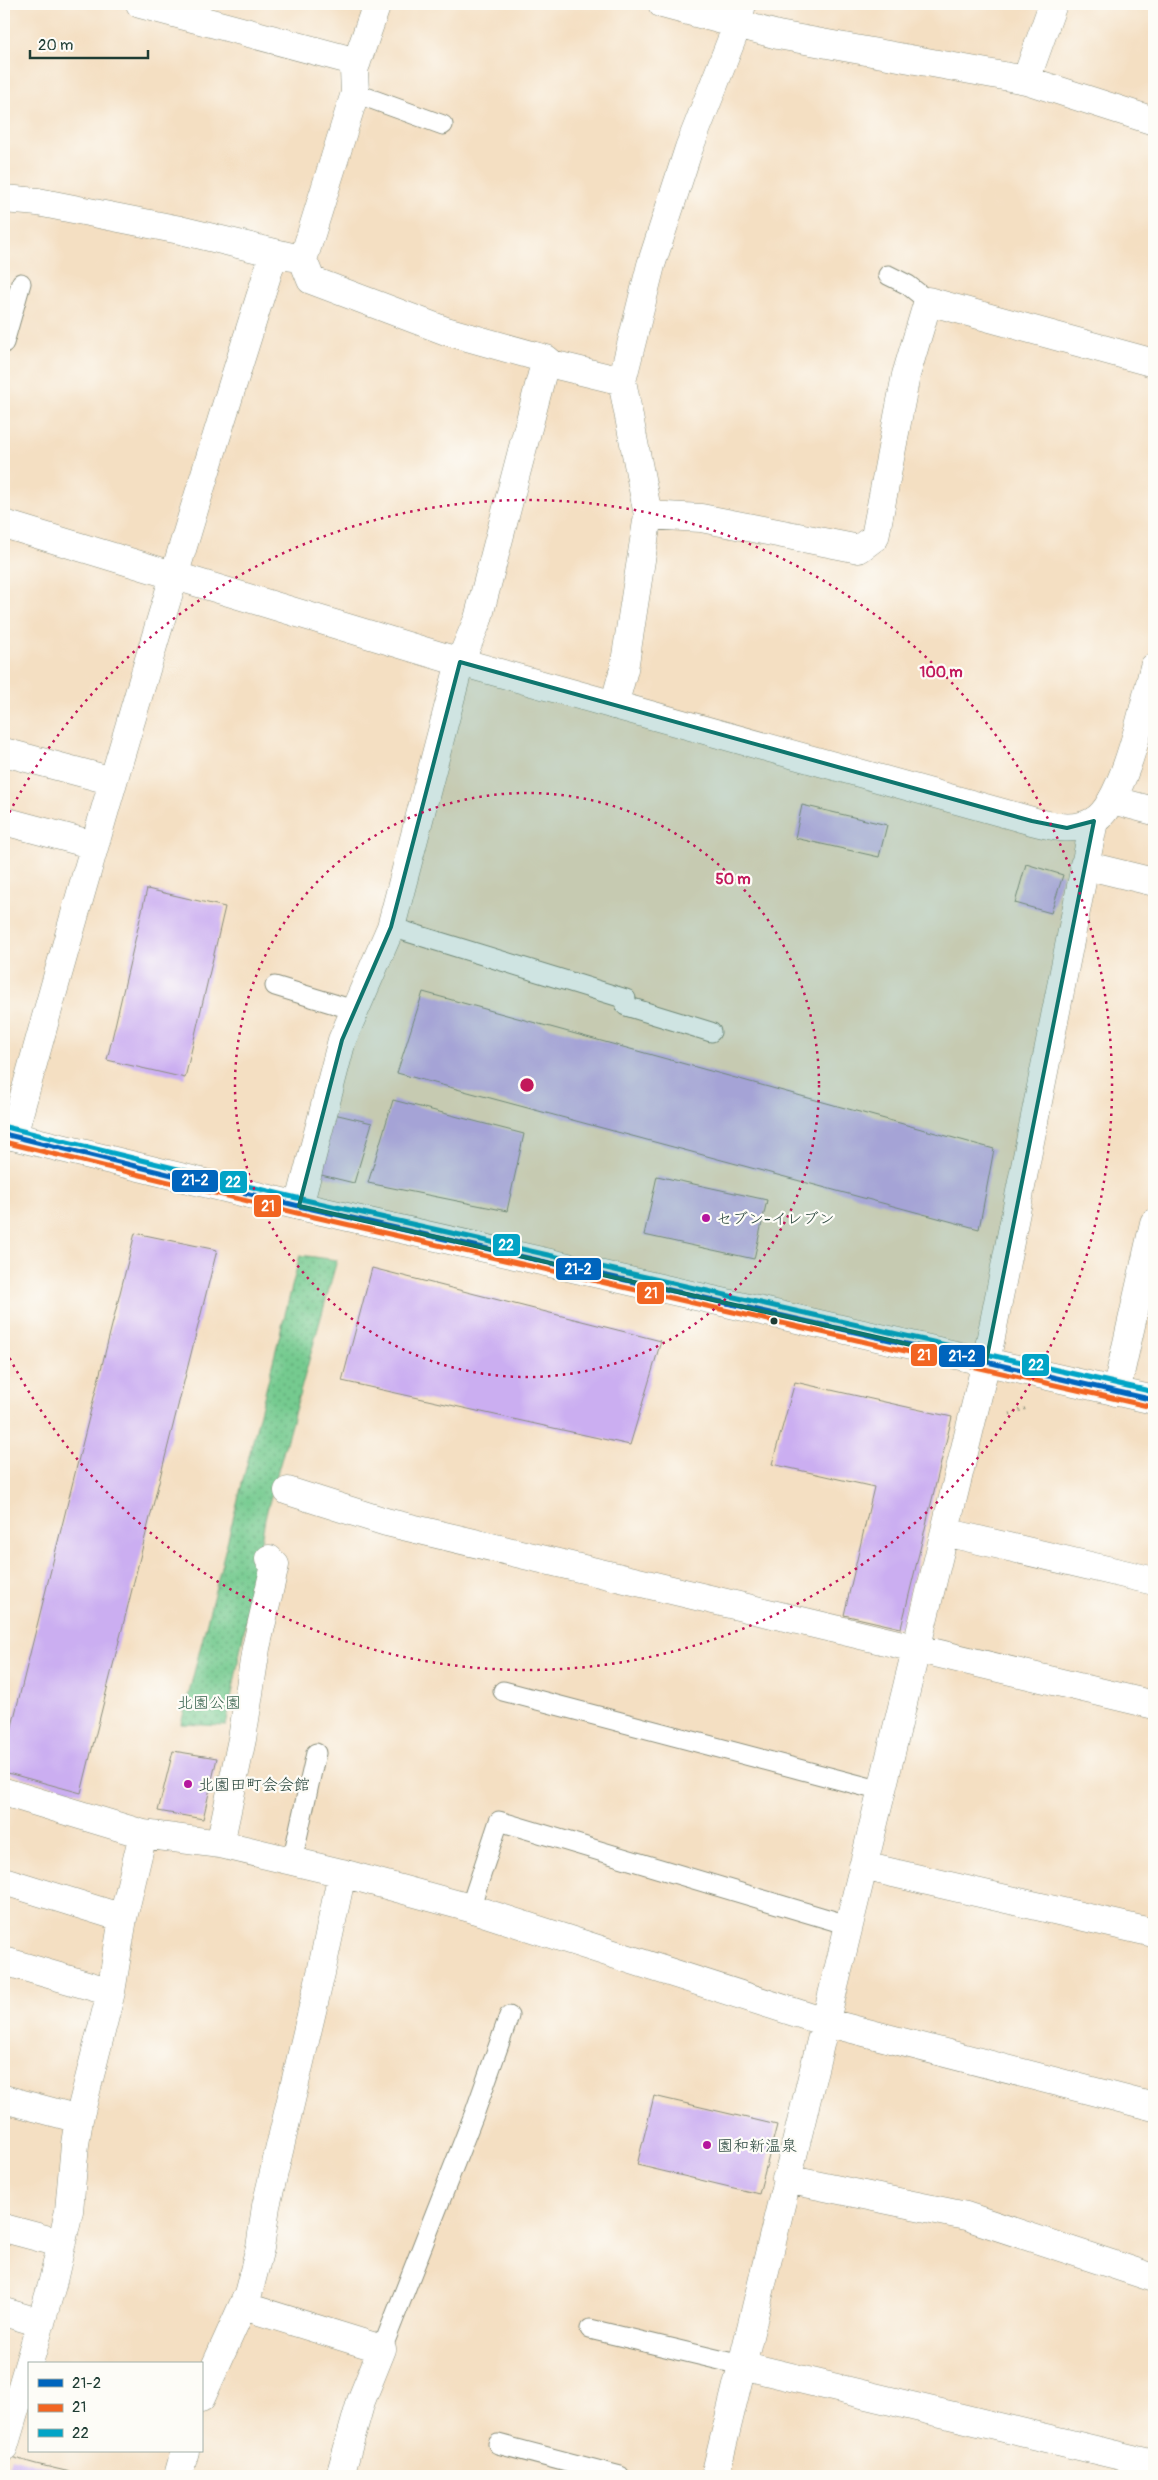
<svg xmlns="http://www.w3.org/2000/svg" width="1158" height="2480" font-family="Pangolin,'Klee One',sans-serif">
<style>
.park{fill:url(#park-dots);stroke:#4a8462}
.building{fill:#cbaef1}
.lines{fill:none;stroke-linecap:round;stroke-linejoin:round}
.lane-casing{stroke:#8a8e7b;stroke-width:21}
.street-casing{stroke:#8a8e7b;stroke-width:29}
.secondary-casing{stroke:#8a8e7b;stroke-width:29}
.path{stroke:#8a8e7b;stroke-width:3;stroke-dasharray:1 4;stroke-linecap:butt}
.lane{stroke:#fff;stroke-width:19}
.street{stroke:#fff;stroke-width:28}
.secondary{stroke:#fff;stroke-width:28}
.bus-1-casing{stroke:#fdfcf7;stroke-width:9}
.bus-2-casing{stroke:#fdfcf7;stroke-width:9}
.bus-3-casing{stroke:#fdfcf7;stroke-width:9}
.bus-1{stroke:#0065bd;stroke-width:5}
.bus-2{stroke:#f26522;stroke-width:5}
.bus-3{stroke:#02a4c6;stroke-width:5}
.marked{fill:#0f766e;fill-opacity:0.2;stroke:#0f766e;stroke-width:4;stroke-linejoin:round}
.ring{fill:none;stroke:#c2185b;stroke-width:2.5;stroke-dasharray:2.5 5}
.poi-dot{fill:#b5179e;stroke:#fdfcf7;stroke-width:2}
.bus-dot{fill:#1f3d34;stroke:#fdfcf7;stroke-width:2}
.labels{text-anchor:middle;stroke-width:4.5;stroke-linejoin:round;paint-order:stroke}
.poi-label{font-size:16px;fill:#1f3d34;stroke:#fdfcf7;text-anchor:start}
.park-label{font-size:16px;fill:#34604b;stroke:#fdfcf7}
.centre{fill:#c2185b;stroke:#fdfcf7;stroke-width:2.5}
.ring-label{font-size:15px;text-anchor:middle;font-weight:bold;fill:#c2185b;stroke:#fdfcf7;stroke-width:4.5;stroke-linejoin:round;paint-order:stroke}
.line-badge{stroke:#fdfcf7;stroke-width:2}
.badge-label{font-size:14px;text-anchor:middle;font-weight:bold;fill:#fff}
</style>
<defs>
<pattern id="park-dots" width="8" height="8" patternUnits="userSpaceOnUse" patternTransform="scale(1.25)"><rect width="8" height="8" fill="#74ca8f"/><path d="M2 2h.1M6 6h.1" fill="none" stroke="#5fa576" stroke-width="1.8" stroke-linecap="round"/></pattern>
</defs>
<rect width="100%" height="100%" fill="#fdfcf7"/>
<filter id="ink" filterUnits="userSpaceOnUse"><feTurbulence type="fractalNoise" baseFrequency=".02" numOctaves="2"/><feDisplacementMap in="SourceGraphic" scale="10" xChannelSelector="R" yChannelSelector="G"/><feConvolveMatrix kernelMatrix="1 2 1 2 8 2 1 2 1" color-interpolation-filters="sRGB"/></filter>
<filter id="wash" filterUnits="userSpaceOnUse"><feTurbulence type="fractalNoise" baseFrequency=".0096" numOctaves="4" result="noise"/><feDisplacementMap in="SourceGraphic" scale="20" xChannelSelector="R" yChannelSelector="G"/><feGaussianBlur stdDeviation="1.12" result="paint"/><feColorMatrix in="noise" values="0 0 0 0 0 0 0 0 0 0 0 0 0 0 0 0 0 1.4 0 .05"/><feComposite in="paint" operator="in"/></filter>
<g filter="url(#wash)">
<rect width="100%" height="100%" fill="#f4dfc2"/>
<path class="park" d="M300,1255L337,1260L266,1514L226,1726L181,1724Z"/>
<g id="blocks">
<path class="building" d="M802,805L887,825L879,857L795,838Z
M1026,864L1063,875L1051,913L1015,903Z
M147,889L225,907L185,1078L107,1060Z
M423,992L994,1149L979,1229L397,1073Z
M393,1100L524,1134L507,1211L368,1183Z
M334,1114L372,1123L354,1183L317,1174Z
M657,1176L767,1200L754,1259L644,1235Z
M135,1233L217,1250L81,1793L4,1772V1758Z
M372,1268L661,1341L630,1445L342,1381Z
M795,1382L952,1417L901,1628L844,1615L874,1487L772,1464Z
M173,1751L217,1758L203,1819L158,1811Z
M654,2096L777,2125L759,2194L637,2165Z
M11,2457L36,2464L87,2476H6Z"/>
</g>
</g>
<g filter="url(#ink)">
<use href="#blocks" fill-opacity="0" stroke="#8a8e7b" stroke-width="1"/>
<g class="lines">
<g class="lane-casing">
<path id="lane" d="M355,93L443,125
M888,275L908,285L928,301
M4,343L21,283
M391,927L626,999V1006L711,1032
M275,986L354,1010
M503,1691L882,1791
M292,1861L316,1753
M470,1908L499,1821L848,1925
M590,2329L741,2365
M382,2349L475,2112L509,2016
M498,2444L620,2476"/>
</g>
<g class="street-casing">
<path id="street" d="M140,4L357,62
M377,4L354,70L355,93L303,260L311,280L446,331L546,359L552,364L622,381
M662,4L778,35L1026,80L1154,121
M1026,80L1053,4
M4,199L38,202L180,230L292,257
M648,515L701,518L859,549L875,537L906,375L928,301L1154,363
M614,705L624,669L648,515L622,381L651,265L689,148L737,26L742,4
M4,752L113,781
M1112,800L1154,811
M4,821L94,845
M1084,865L1154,882
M13,1136C94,840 181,545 274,253
M299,1206L342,1040L391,927L460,662L478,619L546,359
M1116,1392L1154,1223
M288,1491L386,1522L1154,1705
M945,1532L1154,1581
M4,1792L143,1834L220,1844L342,1873L470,1908L825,2022L1154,2107
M220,1844L242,1739L256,1648L275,1565L269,1559
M863,1866L1154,1933
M4,1881L123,1918
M4,1961L111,1992
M4,2099L79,2119
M786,2179L966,2216L1154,2278
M4,2228L60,2243
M243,2306L382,2349L361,2401L340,2476
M4,2312L41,2323
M741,2365L1154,2464
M201,2398L248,2294L260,2248L266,2206L321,1973L342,1873
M4,2447L52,2285L69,2211L75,2144L79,2119L111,1992L123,1918L143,1834
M178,2476L185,2451
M715,2476L986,1362L1094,821"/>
</g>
<g class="secondary-casing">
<path id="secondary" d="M4,524L460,662L1032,821C1051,826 1072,832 1092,822C1124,806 1145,701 1154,667
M4,1134L299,1206L1154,1400"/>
</g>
<path class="path" d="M1010,1414L1027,1408"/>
<use href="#lane" class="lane"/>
<use href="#street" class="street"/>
<use href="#secondary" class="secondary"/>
<g class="bus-1-casing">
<path id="bus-1" d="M4,1134L299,1206L1154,1400"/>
</g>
<g class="bus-2-casing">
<path id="bus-2" d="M4,1142L297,1213L1152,1407"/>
</g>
<g class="bus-3-casing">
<path id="bus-3" d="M6,1127L301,1199L1154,1392"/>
</g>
<use href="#bus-1" class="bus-1"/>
<use href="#bus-2" class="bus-2"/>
<use href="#bus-3" class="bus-3"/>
</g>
</g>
<path class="marked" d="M460,662L1032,821L1067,828L1094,821L986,1362L299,1206L342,1040L391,927Z"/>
<g class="ring">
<circle cx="527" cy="1085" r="292"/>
<path d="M6 819A585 585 0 1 1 6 1351"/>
</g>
<g class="poi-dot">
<circle cx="706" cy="1218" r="5"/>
<circle cx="188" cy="1784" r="5"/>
<circle cx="707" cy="2145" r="5"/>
</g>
<circle class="bus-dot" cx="774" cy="1321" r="4.5"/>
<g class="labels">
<g class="poi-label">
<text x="716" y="1224">セブン-イレブン</text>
<text x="198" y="1790">北園田町会会館</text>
<text x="717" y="2151">園和新温泉</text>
</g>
<g class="park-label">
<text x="209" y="1708">北園公園</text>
</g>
</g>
<circle cx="527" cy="1085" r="8" class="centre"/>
<g class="ring-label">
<text x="941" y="677">100 m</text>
<text x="733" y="884">50 m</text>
</g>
<g class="line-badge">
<rect x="171" y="1169" width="48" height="24" rx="5" fill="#0065bd"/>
<rect x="219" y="1170" width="29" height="24" rx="5" fill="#02a4c6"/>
<rect x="253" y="1194" width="29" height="24" rx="5" fill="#f26522"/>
<rect x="492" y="1233" width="29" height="24" rx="5" fill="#02a4c6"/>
<rect x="555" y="1257" width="47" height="24" rx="5" fill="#0065bd"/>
<rect x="636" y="1281" width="29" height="24" rx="5" fill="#f26522"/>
<rect x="910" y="1343" width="28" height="24" rx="5" fill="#f26522"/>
<rect x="938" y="1344" width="48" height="24" rx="5" fill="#0065bd"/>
<rect x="1021" y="1353" width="29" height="24" rx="5" fill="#02a4c6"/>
</g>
<g class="badge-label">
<text x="195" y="1185">21-2</text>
<text x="233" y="1187">22</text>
<text x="268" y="1211">21</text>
<text x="506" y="1250">22</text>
<text x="578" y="1274">21-2</text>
<text x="651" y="1298">21</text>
<text x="924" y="1360">21</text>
<text x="962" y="1361">21-2</text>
<text x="1036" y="1370">22</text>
</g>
<rect width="1158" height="2480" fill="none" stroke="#fdfcf7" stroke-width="20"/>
<rect x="28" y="2362" width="175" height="90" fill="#fdfcf7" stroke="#a4b0a9"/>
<rect x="38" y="2379" width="25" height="8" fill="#0065bd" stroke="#a4b0a9"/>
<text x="72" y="2388" font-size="15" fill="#1f3d34">21-2</text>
<rect x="38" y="2404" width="25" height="8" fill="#f26522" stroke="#a4b0a9"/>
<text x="72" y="2412" font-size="15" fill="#1f3d34">21</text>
<rect x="38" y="2429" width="25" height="8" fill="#02a4c6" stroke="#a4b0a9"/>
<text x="72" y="2438" font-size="15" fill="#1f3d34">22</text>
<path d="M30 50v8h118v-8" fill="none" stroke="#1f3d34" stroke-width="2.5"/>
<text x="38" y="50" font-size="15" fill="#1f3d34" stroke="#fdfcf7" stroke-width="4" paint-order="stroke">20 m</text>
</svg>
